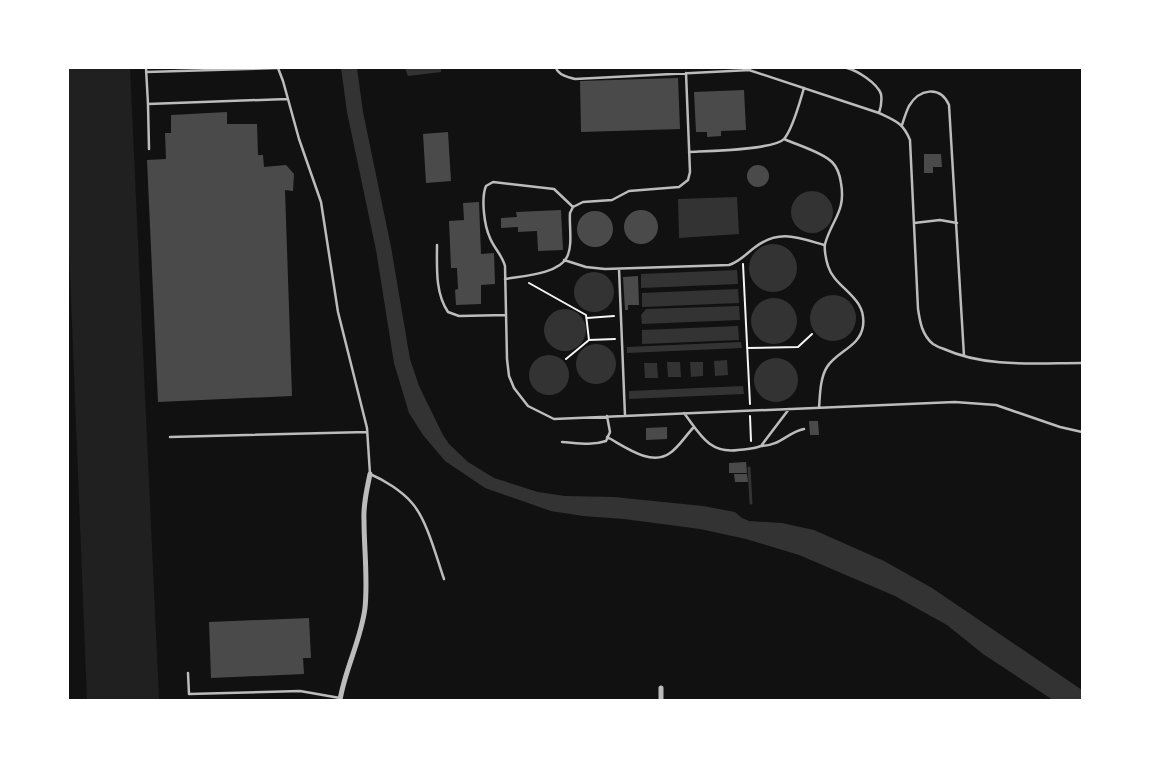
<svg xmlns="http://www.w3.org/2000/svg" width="1150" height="768" font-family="Poppins,sans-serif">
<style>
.green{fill:#202020}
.water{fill:#333}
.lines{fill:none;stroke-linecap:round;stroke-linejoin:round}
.stream{stroke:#333;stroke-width:3}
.building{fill:#4a4a4a}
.path{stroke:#f5f5f5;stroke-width:2}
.service{stroke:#bcbcbc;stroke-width:2.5}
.minor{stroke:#bcbcbc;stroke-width:5}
</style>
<rect width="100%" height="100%" fill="#111"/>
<path class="green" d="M68,68H130L159,700H87L68,222Z"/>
<path class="water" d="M341,68H357L363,112L391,247L410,359L419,386L443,435L449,444L468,462L494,478L538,492L565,496L614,497L703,506L735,512L742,518L749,521L782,523L814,530L884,561L932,588L1082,690V700H1053L983,654L947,625L895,596L799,555L746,539L700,529L624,519L583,516L551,511L485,488L445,461L423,435L409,413L394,363L376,250L347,112Z
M405,68H441V72L408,76Z
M791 212a21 21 0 1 1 42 0a21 21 0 1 1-42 0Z
M737,197L739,234L679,238L678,199Z
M749 268a24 24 0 1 1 48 0a24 24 0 1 1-48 0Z
M737,270L738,284L641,288V274Z
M574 292a20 20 0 1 1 40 0a20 20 0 1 1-40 0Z
M738,289L739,303L642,307V293Z
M810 318a23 23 0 1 1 46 0a23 23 0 1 1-46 0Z
M751 321a23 23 0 1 1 46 0a23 23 0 1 1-46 0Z
M739,306L740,320L642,324L641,315L646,309Z
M544 330a21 21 0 1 1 42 0a21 21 0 1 1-42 0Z
M738,326L739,340L642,344V330Z
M741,342L742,348L627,353V347Z
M576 364a20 20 0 1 1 40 0a20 20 0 1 1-40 0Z
M529 375a20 20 0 1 1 40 0a20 20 0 1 1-40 0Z
M754 380a22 22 0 1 1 44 0a22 22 0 1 1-44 0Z
M727,360L728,375L715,376L714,361Z
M667,362H680L681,377H668Z
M690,362H703V376L691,377Z
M644,363H657L658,378H645Z
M743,386L744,394L629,399V391Z"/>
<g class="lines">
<path class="stream" d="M749,468L751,503"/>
</g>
<path class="building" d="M678,78L680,129L581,132L580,81Z
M744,90L746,130L721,131V136L707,137V132H696L694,92Z
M227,112V124H257L258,155H263L264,167L286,165L294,174L293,191L285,190L292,396L158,402L147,160L166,159L165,133H171V115Z
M448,132L451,181L426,183L423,134Z
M924,154H941L942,167H933V173H924Z
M747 176a11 11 0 1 1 22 0a11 11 0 1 1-22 0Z
M479,202L481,254L494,253L495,284L481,285V304L456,305L455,290L458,289L457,268H451L449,221L464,220L463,203Z
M624 227a17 17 0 1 1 34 0a17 17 0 1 1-34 0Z
M561,210L563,250L538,251L537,231L518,232V227L501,228V218L517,217L516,212Z
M577 229a18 18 0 1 1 36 0a18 18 0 1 1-36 0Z
M638,276L639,305H628V310H625L623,277Z
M809,421H818L819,435H810Z
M667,427V439L646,440V428Z
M746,462L747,473H729V463Z
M734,474H747L748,482H735Z
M309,618L311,658H303L304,674L211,678L209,622Z"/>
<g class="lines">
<path class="path" d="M743,264L750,404
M529,283L586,315L589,340L566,359
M587,318L614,316
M589,340L615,339
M747,348L798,347L812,334
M750,416L751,441"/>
<path class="service" d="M146,68L148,104L287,99
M278,68L283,81L299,139L321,202L338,312L367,428L370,474C384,480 402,491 412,503C427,520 436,556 444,579
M556,68C559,75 567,77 575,79L750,70
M743,68L879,113C896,121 903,123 910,140L918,309C920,322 922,335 933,344C936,346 941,348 944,349C986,368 1037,363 1082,363
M847,68C858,71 877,83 881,94C882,100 881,107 879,113
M146,72L277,68
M148,104L149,149
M902,125C904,119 906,112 909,106C919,89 940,85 949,105L964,356
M784,139C797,145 822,152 832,162C837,167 840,176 841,183C846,212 832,219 825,244C824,249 826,260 828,266C835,289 867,296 863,326C860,347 837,351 827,367C820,378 820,395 819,408
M689,152C707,151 774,150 784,139C793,129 800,101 804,88
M573,207L554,189L493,182L486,186C481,198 484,225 490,238C494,248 502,255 505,266L507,359L509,376L514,388L528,406L554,419L955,402L996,405L1060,427L1082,432
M914,223L940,220L957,223
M437,245C437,267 435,293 448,312L459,316L506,315
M564,260L586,267L605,269L729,265C739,262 746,254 754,248C778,229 797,237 824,245
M619,269L625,416
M505,279C522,276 559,274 567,257C573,245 569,226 570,213L573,207L583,202L612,200L629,191L679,187L688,180L690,172L686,73
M684,413C700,434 709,454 738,450C746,449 754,449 761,446L789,409
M170,437L367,432
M607,437C624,446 651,467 670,453C679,447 686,435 694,427
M562,442C577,443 591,446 606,441L610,432L607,416
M761,446C780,446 788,432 804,429
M188,673L189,694L300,691L340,698"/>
<path class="minor" d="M661,688V700
M340,700C345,669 361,640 365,608C368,579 364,549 364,520C363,504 367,489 370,474"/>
</g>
<rect width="1150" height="768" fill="none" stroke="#ffffff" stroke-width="138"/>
</svg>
